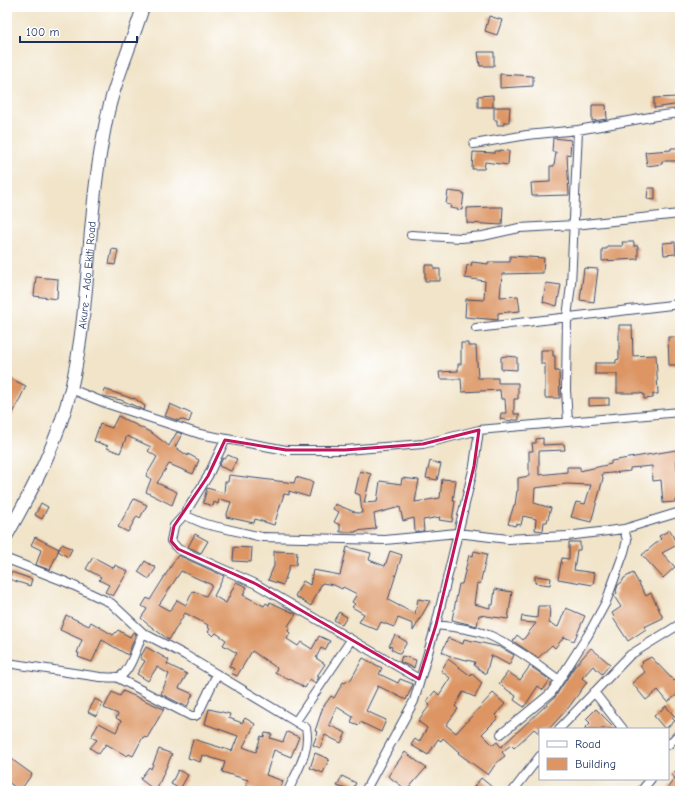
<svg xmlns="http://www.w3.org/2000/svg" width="687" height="798" font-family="'Comic Neue',sans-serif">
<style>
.building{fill:#dc9563;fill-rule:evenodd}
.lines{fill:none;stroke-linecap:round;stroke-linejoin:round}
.street-casing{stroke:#3b4a6e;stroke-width:10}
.primary-casing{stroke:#3b4a6e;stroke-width:14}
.street{stroke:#fff;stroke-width:8}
.primary{stroke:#fff;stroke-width:12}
.marked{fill:none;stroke:#c2185b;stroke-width:3;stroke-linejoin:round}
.labels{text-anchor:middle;stroke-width:3.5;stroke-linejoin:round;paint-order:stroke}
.street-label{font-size:11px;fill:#1b2f5e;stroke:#fff}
</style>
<rect width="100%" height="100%" fill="#fff"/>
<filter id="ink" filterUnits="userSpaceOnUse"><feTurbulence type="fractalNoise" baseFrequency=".025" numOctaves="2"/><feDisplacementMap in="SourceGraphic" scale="8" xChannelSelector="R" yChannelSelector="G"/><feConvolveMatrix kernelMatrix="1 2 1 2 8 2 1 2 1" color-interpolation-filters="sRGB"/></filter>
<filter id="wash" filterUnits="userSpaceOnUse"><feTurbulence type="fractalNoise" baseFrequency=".012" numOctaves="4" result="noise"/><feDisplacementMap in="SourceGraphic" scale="16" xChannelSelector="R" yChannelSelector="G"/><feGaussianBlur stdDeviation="0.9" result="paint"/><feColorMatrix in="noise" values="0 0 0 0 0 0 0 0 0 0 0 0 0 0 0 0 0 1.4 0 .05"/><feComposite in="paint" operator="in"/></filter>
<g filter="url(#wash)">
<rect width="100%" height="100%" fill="#f1e4c9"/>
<g id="blocks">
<path class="building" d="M489,16L502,20L497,35L485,31Z
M478,52H494V66H480Z
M500,74L533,76V86L500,88Z
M493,95V107H478V96Z
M680,97V104L654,108V98Z
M592,105H606L607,119L592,121Z
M494,107H510L509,122H504V125H497V120H494Z
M553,138L571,140L570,155L567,154L569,195L532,196L531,183L550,182V166H554L556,152H552Z
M671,148H680V161H662V164L647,166L645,152L671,150Z
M500,150L509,151L508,165L485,162L484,169H472L473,152L495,153V151H500Z
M648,188H655V200L647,199Z
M448,191L464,193L462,210L450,208L451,205L446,204Z
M492,207H503L502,225L467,223V208Z
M622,242H634V246H638V259L602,261V249H607V246H623Z
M675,242L676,254L664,255L663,243Z
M112,249L118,250L115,265L109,264Z
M510,256L544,258L543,273L502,274L500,297L518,296L520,311L498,313V320L465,317L466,299L484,300L485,281L465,278L467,265L471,266L472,262L488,264V262H510Z
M425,265H434V269H440V281H425Z
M584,268L598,269L594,302L580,300Z
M36,277L58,279L57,299L34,296Z
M546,283L561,285L557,306L543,302Z
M619,325H632L633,356L656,355L658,394H653V398L644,399V394L639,393H617V374H595V363H616V360L619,359Z
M668,337H680V365H669Z
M461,343H468V346H476L478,378H498V383H518V399H514V414H519V420H511V421L500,419L501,413H506L505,399H501L500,390L462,392L461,379H440L439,372L458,371V364H461Z
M541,350H553V356H555V371H559L560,398H545V364H541Z
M505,356L517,357V370L501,369V357Z
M7,377L26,386L7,426Z
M104,389L133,399L134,398L145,406L144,410L121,400L103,396Z
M589,398H609V405L589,406Z
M170,404L192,414L189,422L180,419L179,421L165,416Z
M118,416L152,433L169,446L177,432L182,434L175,447L188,456V454L199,460L193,474L169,464L157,483L177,492L172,505L146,492L151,479L146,476L157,457L148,451L151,447L127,436L120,453L107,448L108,446L94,441L100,424L112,428Z
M543,438V445L564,444L565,450L539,451V475L567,472V467H580V471L611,464V461L676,450L677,469H679L680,476V481L677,484L678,500H675V502L663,503L661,480L653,481L652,466L630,468V471L602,474L603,478L599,494L591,522L571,517L576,502L585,504L591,485L567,484L535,488L534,503L551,508L547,522H544L543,531L535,530L536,519L523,516L521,525L516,524L515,526L508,524L514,505H515L517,491H518V478L529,476V451H533L532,443H536V439Z
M228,455L237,459L231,471L219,466L223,458L225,459Z
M430,461L441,464L437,480L426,478Z
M360,471L371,474L364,503L377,502L380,481L401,484L402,478L419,480L415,502L440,498L442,479L456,480L453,501H455L452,522L439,520L440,517L423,520L424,531L415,532L414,518L403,521L400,507L374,514L376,528L374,529L356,531V532H340V525L334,522L339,512L333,509L335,504L357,513H362L360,495L355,493Z
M229,475L294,483L296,477L313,482L309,497L289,491V495L284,494L274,525L255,519L254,523L226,517L231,502L219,499L218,504L214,502L213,506L203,503L207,488L224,493L225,482H228Z
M134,499L147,505L140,518L137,516L128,532L118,527Z
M41,503L48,507L42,519L35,515Z
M670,530L677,545L662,553L675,567L663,578L642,555L661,539L659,536Z
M195,534L208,541L201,553L188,547Z
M35,537L59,549L50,570L36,565L41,550L31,545Z
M569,542H580V550H577L574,570L595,573L593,585L558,579L562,558L569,559Z
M62,544L72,549L68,557L58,551Z
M234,547L252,548L251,562L233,561Z
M347,547L371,553L369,560L385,566L390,551L402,555L388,600L415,614L418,599L430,601L413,631V624L398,618L394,627L381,622L377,630L359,622L364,614L352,607L355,604L352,602L357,594L343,587L342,589L334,585L322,583L311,606L295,596L303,581L310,585L313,570L340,575Z
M274,551L297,552L296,565H290L283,585L268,580L274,566Z
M474,551L487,554L480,584L477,583L474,604L490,608V605H493L495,589L512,592L508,619L479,615L477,626L452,620L459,584H462L469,555L473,556Z
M178,555L224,576L214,596L226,603L236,582L247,587L243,595L264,606L266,603L269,605L270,602L296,614L288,626L290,627L288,631L290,633L287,639L298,646L301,642L312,649L319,636L330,641L325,650L321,648L316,658L325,664L317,676L319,677L315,683L310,679L305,688L290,679L289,680L275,672L277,668L252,651L237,676L231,673L234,669L229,666L237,653L223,645L226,640L216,633L213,636L208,632L210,629L207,627L208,625L185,613L169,640L145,622L141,618L147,609L142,606L147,598L150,600ZM181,571L212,585L206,596L193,591L186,605L177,600L170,611L159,605Z
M93,557L114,568L115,565L128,571L113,596L105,592L109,585L99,580L101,577L86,569Z
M145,561L156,568L149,579L138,572Z
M11,572L32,579L30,586L9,579Z
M633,573L646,596L651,593L663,618L644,627L646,629L628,641L613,618L614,617L612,613L621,607L614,596L617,593L616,591L618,585L622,582L624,578Z
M535,576L551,578L550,585L535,583Z
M538,606H550L549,623L558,627L566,608L585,616L574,641L564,637L555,648L552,645L538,658L513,641L517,635L523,640L536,623L521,622L522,616L537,618Z
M339,612L347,617L342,625L334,620Z
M66,615L89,626L91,622L113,635L118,630L130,637L133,632L136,634L128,655L102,640L92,662L78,657L79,653H77L82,640L60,630Z
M395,635L407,642L400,654L391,649L392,647L389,646Z
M448,638L463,644L464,639L500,647L514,655L509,665L491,655L486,674L474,665L475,662L450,656L442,652Z
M146,647L169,660L167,664L187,674L179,688L193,694L187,707L161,694L169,674L157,667L148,681L137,674L145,661L140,658Z
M591,648L610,664L602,674L593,666L582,678L587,682L569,707L549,729H540V734L534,729L514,748L511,745L502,752L505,756L497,762L488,775L458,753L459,752L443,738L441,741L438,739L428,755L411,745L415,739L419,742L427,728L418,721L430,705L426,702L435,691L439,695L450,678L441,671L448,659L471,676L472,674L482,683L475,697L463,692L455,706L458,709L446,725L456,733L493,693L505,704L495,715L498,718L482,734L493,745L497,742L501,747L555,697L575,666Z
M402,656L416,660L414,668L400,662Z
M651,657L674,681L680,676V692L668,702L658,690L646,700L632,683L645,672L640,666L643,663L642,662Z
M363,658L382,668L379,674L398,683L400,679L413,684L406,700L378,686L366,711L386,720L381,732L360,722L359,725L351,722L353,717L337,707L329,725L346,733L341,743L325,735L320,748L313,745L318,732L315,731L323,707L331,696L334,698L343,682L345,683L348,680L350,681Z
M530,666L550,680L543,690L538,686L524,707L514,700L516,696L499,684L508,672L520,680Z
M123,691L164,709L147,738L143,737L133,756L129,754L127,756L106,744L99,754L90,748L97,740L91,737L99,723L116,732L121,721L116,718L118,714L104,708L112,692L120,696Z
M95,699L103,703L96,716L88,712Z
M666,706L675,717L672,718L675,721L665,729L654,716Z
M209,709L230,714L229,718L242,723L245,718L255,724L243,747L256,752L261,736L264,737L265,733L272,734L270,738L283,742L287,732L299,737L291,757L274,750L266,775L283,781L280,791H260L246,786L248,780L222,772L225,762L202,755L200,762L188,758L193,739L232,751L238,736L205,724Z
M596,709L616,729H584L590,723L586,719Z
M159,749L172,754L156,791L140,779L149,767L151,769Z
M405,752L426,768L407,790L388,776Z
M315,753L329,759L323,773L310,768Z
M7,756L32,774L20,791L7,781Z
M680,767V791H665L675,778L671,775Z
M178,770L188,775L180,789L171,784Z
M342,776L356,783L352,791L337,786Z
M481,778L492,787L489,791H471Z"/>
</g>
</g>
<g filter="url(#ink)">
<use href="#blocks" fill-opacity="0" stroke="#3b4a6e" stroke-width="1"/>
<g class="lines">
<g class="street-casing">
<path id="street" d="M474,144L527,135L578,130L656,116L680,113
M411,235L461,238L483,236L519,228L574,225L680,214
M476,328L680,304
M71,389L108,404L200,434L286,450H345L423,444L479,430L680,412
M568,422L566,390L567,317L571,285L578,130
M225,440L208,476L184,515L174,526L171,541L178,549L256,584L419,679
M184,515L205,524L262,537L385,540L457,533L508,539L567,536L624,529L680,512
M7,559L66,582L111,603L143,633L185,655L306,728C311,750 297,771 288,791
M436,625C454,627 474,629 491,636C515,647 537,664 559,680
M7,663L100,677C107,677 117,679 122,675C131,669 138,643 143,633
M116,677L191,716H195L198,714L217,674
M594,692L623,729
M296,721L351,640
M559,729L630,655L680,624
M501,734L551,693L588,635L606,602L624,552L627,540L624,529
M668,745L680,733
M365,791L414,701L436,625L474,466L479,430
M513,791L540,756
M641,791L651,779"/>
</g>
<g class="primary-casing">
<g id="primary">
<path id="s1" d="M7,535C33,489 58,441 71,389C89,314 87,236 99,161C102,142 105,123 110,104C119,71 133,40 143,7"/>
</g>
</g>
<use href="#street" class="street"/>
<use href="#primary" class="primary"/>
</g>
</g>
<path class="marked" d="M479,430L474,466L436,625L419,679L256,584L178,549L171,541L174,526L208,476L225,440L286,450H345L423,444Z"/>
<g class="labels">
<g class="street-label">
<text dy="4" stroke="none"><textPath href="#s1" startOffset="275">Akure - Ado Ekiti Road</textPath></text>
</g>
</g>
<rect width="687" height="798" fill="none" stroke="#fff" stroke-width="24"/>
<rect x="539" y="728" width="130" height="52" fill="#ffffff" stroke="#a4acbf"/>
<rect x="547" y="741" width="20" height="6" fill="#ffffff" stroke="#a4acbf"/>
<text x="575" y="748" font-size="12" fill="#1b2f5e">Road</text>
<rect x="547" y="758" width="20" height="12" fill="#dc9563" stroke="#a4acbf"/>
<text x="575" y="768" font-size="12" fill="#1b2f5e">Building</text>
<path d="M20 36v6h117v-6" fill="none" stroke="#1b2f5e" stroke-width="2"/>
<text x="26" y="36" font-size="12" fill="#1b2f5e" stroke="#ffffff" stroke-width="3" paint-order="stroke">100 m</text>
</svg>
